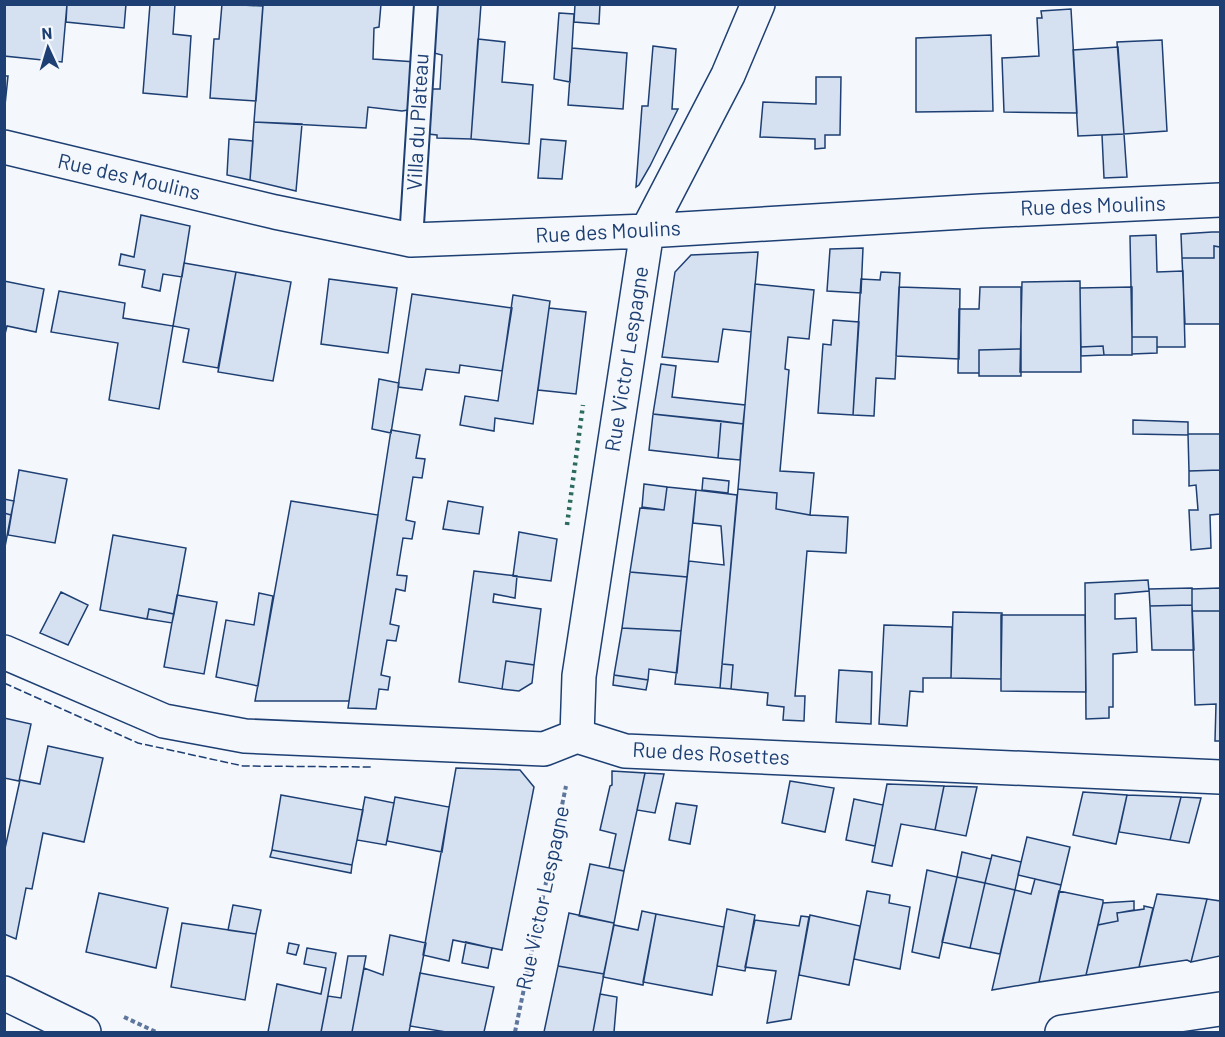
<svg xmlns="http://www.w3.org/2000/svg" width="1225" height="1037" font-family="Barlow,sans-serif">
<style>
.building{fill:#d5e0f0;stroke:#1d3f73;stroke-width:1.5}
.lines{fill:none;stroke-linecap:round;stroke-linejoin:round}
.service-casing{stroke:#1d3f73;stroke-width:26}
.minor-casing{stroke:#1d3f73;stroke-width:36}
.tertiary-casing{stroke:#1d3f73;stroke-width:36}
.secondary-casing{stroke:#1d3f73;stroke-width:36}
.path{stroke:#5e769c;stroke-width:4;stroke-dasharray:4.5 3;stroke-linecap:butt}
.service{stroke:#f4f7fb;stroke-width:22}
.minor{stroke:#f4f7fb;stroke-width:33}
.tertiary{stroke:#f4f7fb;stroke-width:33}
.secondary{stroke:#f4f7fb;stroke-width:33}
.hedge{stroke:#2c6c60;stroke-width:4.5;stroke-dasharray:3 4.5;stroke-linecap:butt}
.fence{stroke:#1d3f73;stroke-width:1.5;stroke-dasharray:8 3;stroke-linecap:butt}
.labels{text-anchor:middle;stroke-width:4.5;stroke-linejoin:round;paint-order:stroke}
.street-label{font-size:21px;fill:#1d3f73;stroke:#f4f7fb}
</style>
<rect width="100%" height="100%" fill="#f4f7fb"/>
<path class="building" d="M4,4H67L62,62L4,56Z
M67,4H126L124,28L66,22Z
M150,4H175L173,34L191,36L187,97L143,93Z
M222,4L263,6L256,101L210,98L214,39H219Z
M263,4H381L379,27L374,28L373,59L416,62L414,109L402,111L368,107L366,128L254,122Z
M437,4H481L471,139L437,138V135L428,134L432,89H440L442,55L434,53Z
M575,4H600L599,24L574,22Z
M1071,9L1077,113L1004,112L1002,58L1039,56L1037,18H1042L1041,11Z
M559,13L574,14L570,82L554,79Z
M991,35L993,111L916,112V38Z
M478,39L505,42L502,82L533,85L529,144L471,139Z
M1162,40L1167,131L1124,134L1117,42Z
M653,46L676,49L672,109H678L650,166L639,185L636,187L642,106H648Z
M1118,47L1124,134L1078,136L1073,50Z
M572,48L627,53L623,109L568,105Z
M4,76H8L4,115Z
M816,77H841L840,135H825V148L815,149V139L760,137L763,102L816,104Z
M254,122L302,124L296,191L250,180Z
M1124,134L1127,177L1104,178L1102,135Z
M229,139L253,141L250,180L227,175Z
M541,139L566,141L562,179L538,178Z
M141,215L190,226L182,277L163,274L160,291L142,287L145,270L119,265L121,254L134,257Z
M1212,232H1220V247L1214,246V258H1182L1181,234Z
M1156,235L1157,272L1183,271L1185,347H1157V337H1132L1130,236Z
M1214,246L1220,247V324H1185L1182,258H1214Z
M863,248L861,293L827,291L830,249Z
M758,252L751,332L723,329L718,362L662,357L675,272L691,255Z
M184,263L236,272L218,368L183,362L189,329L173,326Z
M236,272L291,282L273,381L218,372Z
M881,272L900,273L895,379L876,378L874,416L853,415L861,279L880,280Z
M329,279L397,288L388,353L321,344Z
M4,281L44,289L36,332L7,326L4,338Z
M1080,281L1081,372H1020L1022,282Z
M755,284L814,290L809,339L788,337L785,369L789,370L780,471L814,473L810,515L776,509L777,493L738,489Z
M899,287L960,289L959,359L896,356Z
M980,287H1021V349L979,350V373H958L959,309H979Z
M1132,287V355H1104L1103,346L1081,347L1080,288Z
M59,291L125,303L123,318L173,326L159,409L109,400L118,343L51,332Z
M412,294L512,308L502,371L460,365L459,373L426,369L422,390L398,387Z
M513,295L550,301L533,424L495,418L494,431L460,425L465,396L498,401Z
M549,308L586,312L576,394L538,390Z
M833,320L859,322L853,415L818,413L823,344L831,345Z
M1132,337H1157V353L1132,354Z
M1103,346L1104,355L1081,356V347Z
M1021,349V376H979V350Z
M661,364L676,366L672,397L745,405L743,424L653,414Z
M379,379L399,383L391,433L372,429Z
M653,414L721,421L718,458L649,450Z
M1133,420L1188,422V435L1133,434Z
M721,421L743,424L740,460L718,458Z
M391,430L420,435L416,458L425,459L422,478L413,477L406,520L415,522L412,539L403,538L397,575L407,576L405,591L396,589L390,624L399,626L396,641L387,640L381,675L390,677L388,690L379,689L376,709L348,708Z
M1188,434H1220V470L1189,471Z
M19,470L67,479L55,543L8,535Z
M1220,470V514L1210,515L1211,548L1191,550L1189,510H1198L1196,485L1189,486V471Z
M703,478L729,481L728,493L702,490Z
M644,484L667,487L664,510L642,507Z
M667,487L696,490L687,577L630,572L640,508L664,510Z
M738,489L777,493L776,509L810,515L848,517L846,553L807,551L795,696H805L804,721L783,720L784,707L767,705L768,693L731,689L733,665L722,664Z
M696,490L737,495L720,688L675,684L689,561L724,565L721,526L693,523Z
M4,499L14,501L11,515L4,513Z
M291,501L378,515L349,701H255Z
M448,501L483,507L479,534L443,529Z
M4,513L11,515L4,552Z
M519,532L557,539L551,581L513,576Z
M113,535L186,548L174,614L149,609L147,619L100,610Z
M474,571L517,576L515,598L494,594L493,602L541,609L534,665L506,661L502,689L459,682Z
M630,572L687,577L681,631L622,628Z
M1148,580L1149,591L1115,594V619L1136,618L1137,652L1113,654V707H1109V718L1086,719L1085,583Z
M1192,588V605L1150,606L1149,589Z
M1220,588V611H1192V589Z
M61,592L88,605L68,645L40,633Z
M259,593L273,596L258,686L216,677L226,620L254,625Z
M177,595L217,602L204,674L164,667Z
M1192,605L1194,650H1152L1150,606Z
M149,609L174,614L172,623L147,619Z
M1192,611H1220V741H1215L1216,704L1195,705Z
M953,612L1002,613L1001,679L951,678Z
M1001,615H1085L1086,692L1001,691Z
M884,625L952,627L951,678H923V692L910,691L907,726L879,724Z
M622,628L681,631L677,673L649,669L648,680L614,675Z
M506,661L534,665L532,683L519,691L502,689Z
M722,664L733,665L731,689L720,688Z
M839,670L872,672L871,724L836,722Z
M614,675L648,680L646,690L613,685Z
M4,718L31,724L19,781L4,778Z
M48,746L103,758L84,842L43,833L32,889L26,888L16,939L4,934V853L20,780L40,784Z
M456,768L520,770L534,787L502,950L453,940L449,961L423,955Z
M612,771L645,773L624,871L609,868L616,834L600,830L610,786L612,785Z
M645,773L664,774L655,813L637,810Z
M790,781L834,788L825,832L782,823Z
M887,784L944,786L935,830L901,824L892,866L872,862Z
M944,786L977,787L966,836L935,830Z
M1083,792L1127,795L1116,844L1073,835Z
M281,795L363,810L352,865L272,850Z
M1127,795L1181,797L1170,840L1119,832Z
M365,797L394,803L386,845L357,840Z
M395,797L449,807L442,852L387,841Z
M1181,797L1201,798L1189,843L1170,840Z
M854,799L883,805L875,846L846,840Z
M676,803L697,806L690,844L669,840Z
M1027,837L1070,847L1061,885L1018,875Z
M272,850L352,865L351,873L270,857Z
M962,852L991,859L985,883L957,877Z
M992,855L1021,862L1015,890L985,883Z
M590,864L624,871L614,923L579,916Z
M927,870L957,877L939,958L912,952Z
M957,877L985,883L970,948L942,942Z
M1035,879L1061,885L1039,982L992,990L1015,890L1031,894Z
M985,883L1015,890L1000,954L970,948Z
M867,891L890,895L889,903L910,907L900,969L854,959Z
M1059,891L1103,900V903L1086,975L1039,982Z
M99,893L168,908L156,968L86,952Z
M1157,894L1207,899L1191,962L1187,960L1139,967Z
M1207,899L1220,901V956L1191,962Z
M1134,901V910L1117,913L1118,921L1098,925L1103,903Z
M233,905L261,910L256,934L228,930Z
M1144,906L1153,908L1139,967L1086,975L1098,925L1118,921L1117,913L1144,909Z
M727,909L755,915L745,971L717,966Z
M642,911L656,914L643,985L603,977L614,925L638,930Z
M569,913L614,923L604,974L558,966Z
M656,914L724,927L712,995L643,982Z
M810,915L860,926L849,985L799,975Z
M801,916L809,917L791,1019L767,1023L776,971L745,967L755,920L799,926Z
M182,923L256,934L245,1000L171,987Z
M390,935L426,943L409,1032H352L364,968L383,975Z
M466,942L492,948L488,968L462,963Z
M289,943L299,945L296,955L287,953Z
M307,948L336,953L321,1032H268L277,984L321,994L326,968L304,964Z
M348,956H366L352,1032H321L328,996L341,998Z
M558,966L604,974L593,1032H544Z
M420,973L494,987L484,1032H446L410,1026Z
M600,994L617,997L614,1032H593Z"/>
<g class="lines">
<g class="service-casing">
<path id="service" d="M411,240L426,4"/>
</g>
<g class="minor-casing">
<path id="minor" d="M4,147L275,212L411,240L647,231L981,211L1220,200
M4,652L164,721L245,736L544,749L577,736L625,751L1220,777
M577,736L579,676L647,231L728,75L758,4"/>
</g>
<g class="tertiary-casing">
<path id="tertiary" d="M4,993L84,1032"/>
</g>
<g class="secondary-casing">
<path id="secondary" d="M1062,1032L1220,1009"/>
</g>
<path class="path" d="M124,1017L156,1032
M515,1032L566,786"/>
<use href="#service" class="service"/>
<use href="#minor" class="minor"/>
<use href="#tertiary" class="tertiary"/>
<use href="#secondary" class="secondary"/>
<path class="hedge" d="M567,525L583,405"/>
<path class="fence" d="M4,683L138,743L243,766L371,767"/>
</g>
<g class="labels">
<g class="street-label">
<text transform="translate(418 122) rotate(-87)" y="7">Villa du Plateau</text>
<text transform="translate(129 177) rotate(13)" y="7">Rue des Moulins</text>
<text transform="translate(1093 206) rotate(-2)" y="7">Rue des Moulins</text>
<text transform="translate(608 232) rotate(-3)" y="7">Rue des Moulins</text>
<text transform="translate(627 359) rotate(-81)" y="7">Rue Victor Lespagne</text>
<text transform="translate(711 754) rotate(3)" y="7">Rue des Rosettes</text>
<text transform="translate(543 898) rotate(-78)" y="7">Rue Victor Lespagne</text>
</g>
</g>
<rect width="1225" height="1037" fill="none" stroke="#1d3f73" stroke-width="12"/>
<g transform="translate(48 48) rotate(356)" stroke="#f4f7fb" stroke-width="4.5" paint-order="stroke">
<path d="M0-4.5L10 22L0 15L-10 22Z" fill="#1d3f73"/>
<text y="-9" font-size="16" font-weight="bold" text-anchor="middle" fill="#1d3f73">N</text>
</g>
</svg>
